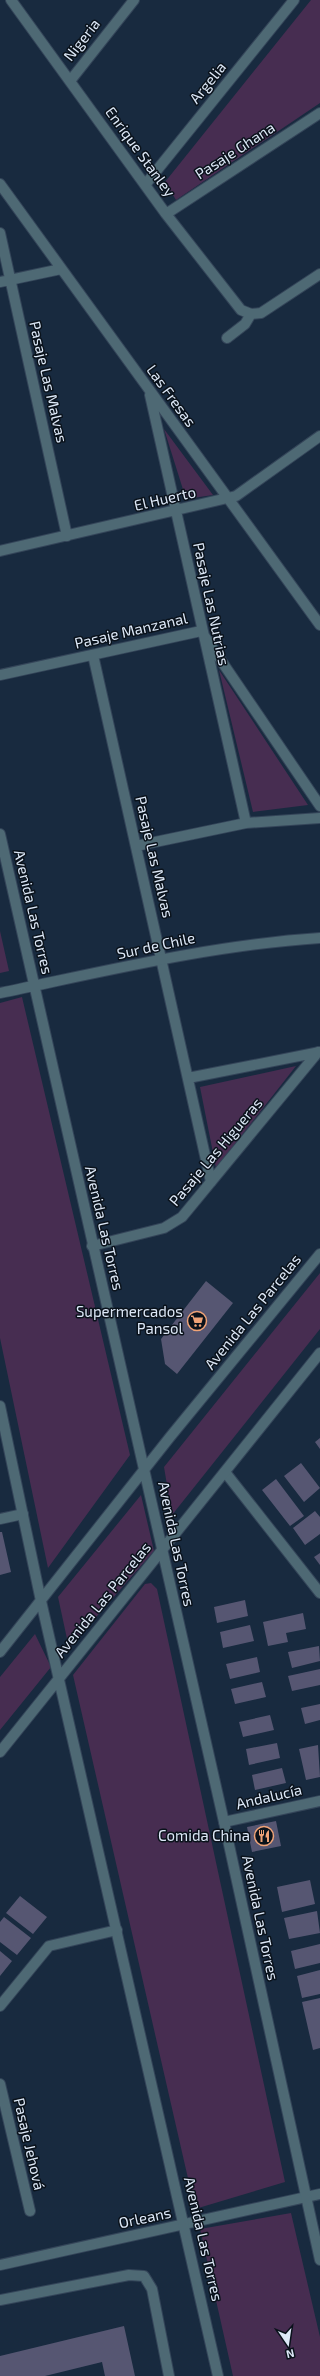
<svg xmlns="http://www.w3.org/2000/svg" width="320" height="2376" font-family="'Exo 2',sans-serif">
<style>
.green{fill:#472d51}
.building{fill:#565672}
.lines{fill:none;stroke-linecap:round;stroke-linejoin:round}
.service-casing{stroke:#344559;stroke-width:12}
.minor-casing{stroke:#344559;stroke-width:12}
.tertiary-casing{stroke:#344559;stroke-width:12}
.service{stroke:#4e6974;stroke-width:10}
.minor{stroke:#4e6974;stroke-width:10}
.tertiary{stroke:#4e6974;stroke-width:10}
.labels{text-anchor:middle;stroke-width:3;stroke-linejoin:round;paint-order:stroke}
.street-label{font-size:15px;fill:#dde8f7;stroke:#0a121b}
.poi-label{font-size:15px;fill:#dde8f7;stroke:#0a121b;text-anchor:end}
</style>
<rect width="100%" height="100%" fill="#182a3f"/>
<path class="green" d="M311,0H320V103L176,200L165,182Z
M164,429L213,495L186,499Z
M219,670L308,805L253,812Z
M0,931L9,971L0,973Z
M22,997L130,1455L48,1568L0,1338V1003Z
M296,1066L216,1168L200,1087Z
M320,1273V1329L172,1515L164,1467Z
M141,1495L154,1551L69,1648L58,1597Z
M151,1583L157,1589L285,2182L195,2209L73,1675L145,1584Z
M35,1634L51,1667L0,1730V1677Z
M291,2213L320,2337V2376H233L200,2229Z"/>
<path class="building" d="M206,1281L233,1303L177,1374L165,1364L161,1339Z
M320,1438V1449L315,1442Z
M301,1463L320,1488L304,1502L284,1476Z
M276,1479L304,1516L290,1526L262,1490Z
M315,1511L320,1517V1534L305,1545L293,1528Z
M0,1532H2L11,1572L0,1575Z
M320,1553V1565L314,1557Z
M245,1600L248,1616L217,1623L214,1607Z
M303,1613L306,1629L286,1633L288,1642L268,1646L263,1622Z
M250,1625L254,1641L223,1648L220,1632Z
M319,1646L320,1661L292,1668L288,1652Z
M257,1657L260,1672L230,1679L226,1664Z
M320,1669V1685L292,1691L288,1676Z
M262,1682L266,1697L235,1704L231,1689Z
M320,1704V1720L305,1724L301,1708Z
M270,1715L274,1730L243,1737L239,1722Z
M277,1743L280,1758L249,1765L246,1749Z
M318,1745L320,1777L306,1780L299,1749Z
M282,1768L286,1783L255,1790L252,1775Z
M276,1821L281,1846L252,1852L247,1827Z
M310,1880L315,1904L282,1912L277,1887Z
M20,1896L47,1917L33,1934L6,1913Z
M317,1911L320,1933L289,1939L284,1918Z
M4,1917L31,1938L17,1955L0,1942V1922Z
M320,1944V1963L295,1969L291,1951Z
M0,1951L12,1961L0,1976Z
M320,1970V1994L302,1998L297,1976Z
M320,1998V2048L313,2050L302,2002Z
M124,2326L135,2376H105L102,2362L45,2376H0V2356Z"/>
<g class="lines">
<g class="service-casing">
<path id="service" d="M0,2300L129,2275L144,2276L152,2289L169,2376"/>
</g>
<g class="minor-casing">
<path id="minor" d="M11,0L166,214L241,310L251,314L261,313L320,274
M70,81L134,0
M0,184L320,625
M145,185L294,0
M166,214L320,113
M0,233L67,536
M0,282L61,269
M227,338L245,324L251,314
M150,395L246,823
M0,551L236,496L320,436
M93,655L211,1182
M0,675L201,631L320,806
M136,846L246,823L320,818
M188,1078L320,1052
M92,1246L164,1228L182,1217L318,1052
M225,1472L320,1593
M0,1519L23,1514
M224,1822L320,1801
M0,2006L49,1946L117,1930
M0,2084L30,2211
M0,2265L320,2194"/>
</g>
<g class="tertiary-casing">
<path id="tertiary" d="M0,834L224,1822L320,2260
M0,993C106,971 212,945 320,938
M0,1406L41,1601L218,2376
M0,1652L170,1437L320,1254
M0,1752L320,1353"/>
</g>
<use href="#service" class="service"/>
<use href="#minor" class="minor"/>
<use href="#tertiary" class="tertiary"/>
</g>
<defs>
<g id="supermarket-ring" transform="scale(1)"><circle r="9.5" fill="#0a121b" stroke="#efa377" stroke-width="1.5"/><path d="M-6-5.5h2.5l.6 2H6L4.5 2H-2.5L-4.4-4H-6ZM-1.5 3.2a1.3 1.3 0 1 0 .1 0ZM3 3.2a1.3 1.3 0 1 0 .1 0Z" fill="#efa377"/></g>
<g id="restaurant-ring" transform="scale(1)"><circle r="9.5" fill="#0a121b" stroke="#efa377" stroke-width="1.5"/><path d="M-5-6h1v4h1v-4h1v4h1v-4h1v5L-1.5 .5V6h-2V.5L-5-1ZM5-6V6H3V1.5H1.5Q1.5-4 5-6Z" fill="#efa377"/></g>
</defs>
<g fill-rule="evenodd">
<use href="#supermarket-ring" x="197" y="1321"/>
<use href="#restaurant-ring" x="264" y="1836"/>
</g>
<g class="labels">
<g class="street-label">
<text transform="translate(82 40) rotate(-52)" y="5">Nigeria</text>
<text transform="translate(208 83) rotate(-51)" y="5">Argelia</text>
<text transform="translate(235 151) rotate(-33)" y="5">Pasaje Ghana</text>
<text transform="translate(140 152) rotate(54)" y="5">Enrique Stanley</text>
<text transform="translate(48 382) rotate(77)" y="5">Pasaje Las Malvas</text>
<text transform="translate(171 396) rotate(54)" y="5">Las Fresas</text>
<text transform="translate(165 499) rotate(-13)" y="5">El Huerto</text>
<text transform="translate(211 604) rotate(78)" y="5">Pasaje Las Nutrias</text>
<text transform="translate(131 631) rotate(-13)" y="5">Pasaje Manzanal</text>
<text transform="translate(154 857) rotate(77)" y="5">Pasaje Las Malvas</text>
<text transform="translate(33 912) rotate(77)" y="5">Avenida Las Torres</text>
<text transform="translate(156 946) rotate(-12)" y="5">Sur de Chile</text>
<text transform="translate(216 1152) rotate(-50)" y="5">Pasaje Las Higueras</text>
<text transform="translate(104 1228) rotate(77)" y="5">Avenida Las Torres</text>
<text transform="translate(253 1312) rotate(-51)" y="5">Avenida Las Parcelas</text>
<text transform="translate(176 1544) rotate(78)" y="5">Avenida Las Torres</text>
<text transform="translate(103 1600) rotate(-51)" y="5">Avenida Las Parcelas</text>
<text transform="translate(269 1797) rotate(-13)" y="5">Andalucía</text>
<text transform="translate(260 1918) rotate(78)" y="5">Avenida Las Torres</text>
<text transform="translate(29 2144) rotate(77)" y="5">Pasaje Jehová</text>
<text transform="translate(145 2218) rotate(-12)" y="5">Orleans</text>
<text transform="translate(203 2239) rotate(77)" y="5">Avenida Las Torres</text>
</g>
<g class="poi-label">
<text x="183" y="1317">Supermercados<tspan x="183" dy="17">Pansol</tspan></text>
<text x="250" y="1841">Comida China</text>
</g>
</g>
<g transform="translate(288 2344) rotate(167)" stroke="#0a121b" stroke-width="3" paint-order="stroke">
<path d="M0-3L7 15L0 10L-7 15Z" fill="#dde8f7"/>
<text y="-6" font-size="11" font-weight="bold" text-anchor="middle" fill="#dde8f7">N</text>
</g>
</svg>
